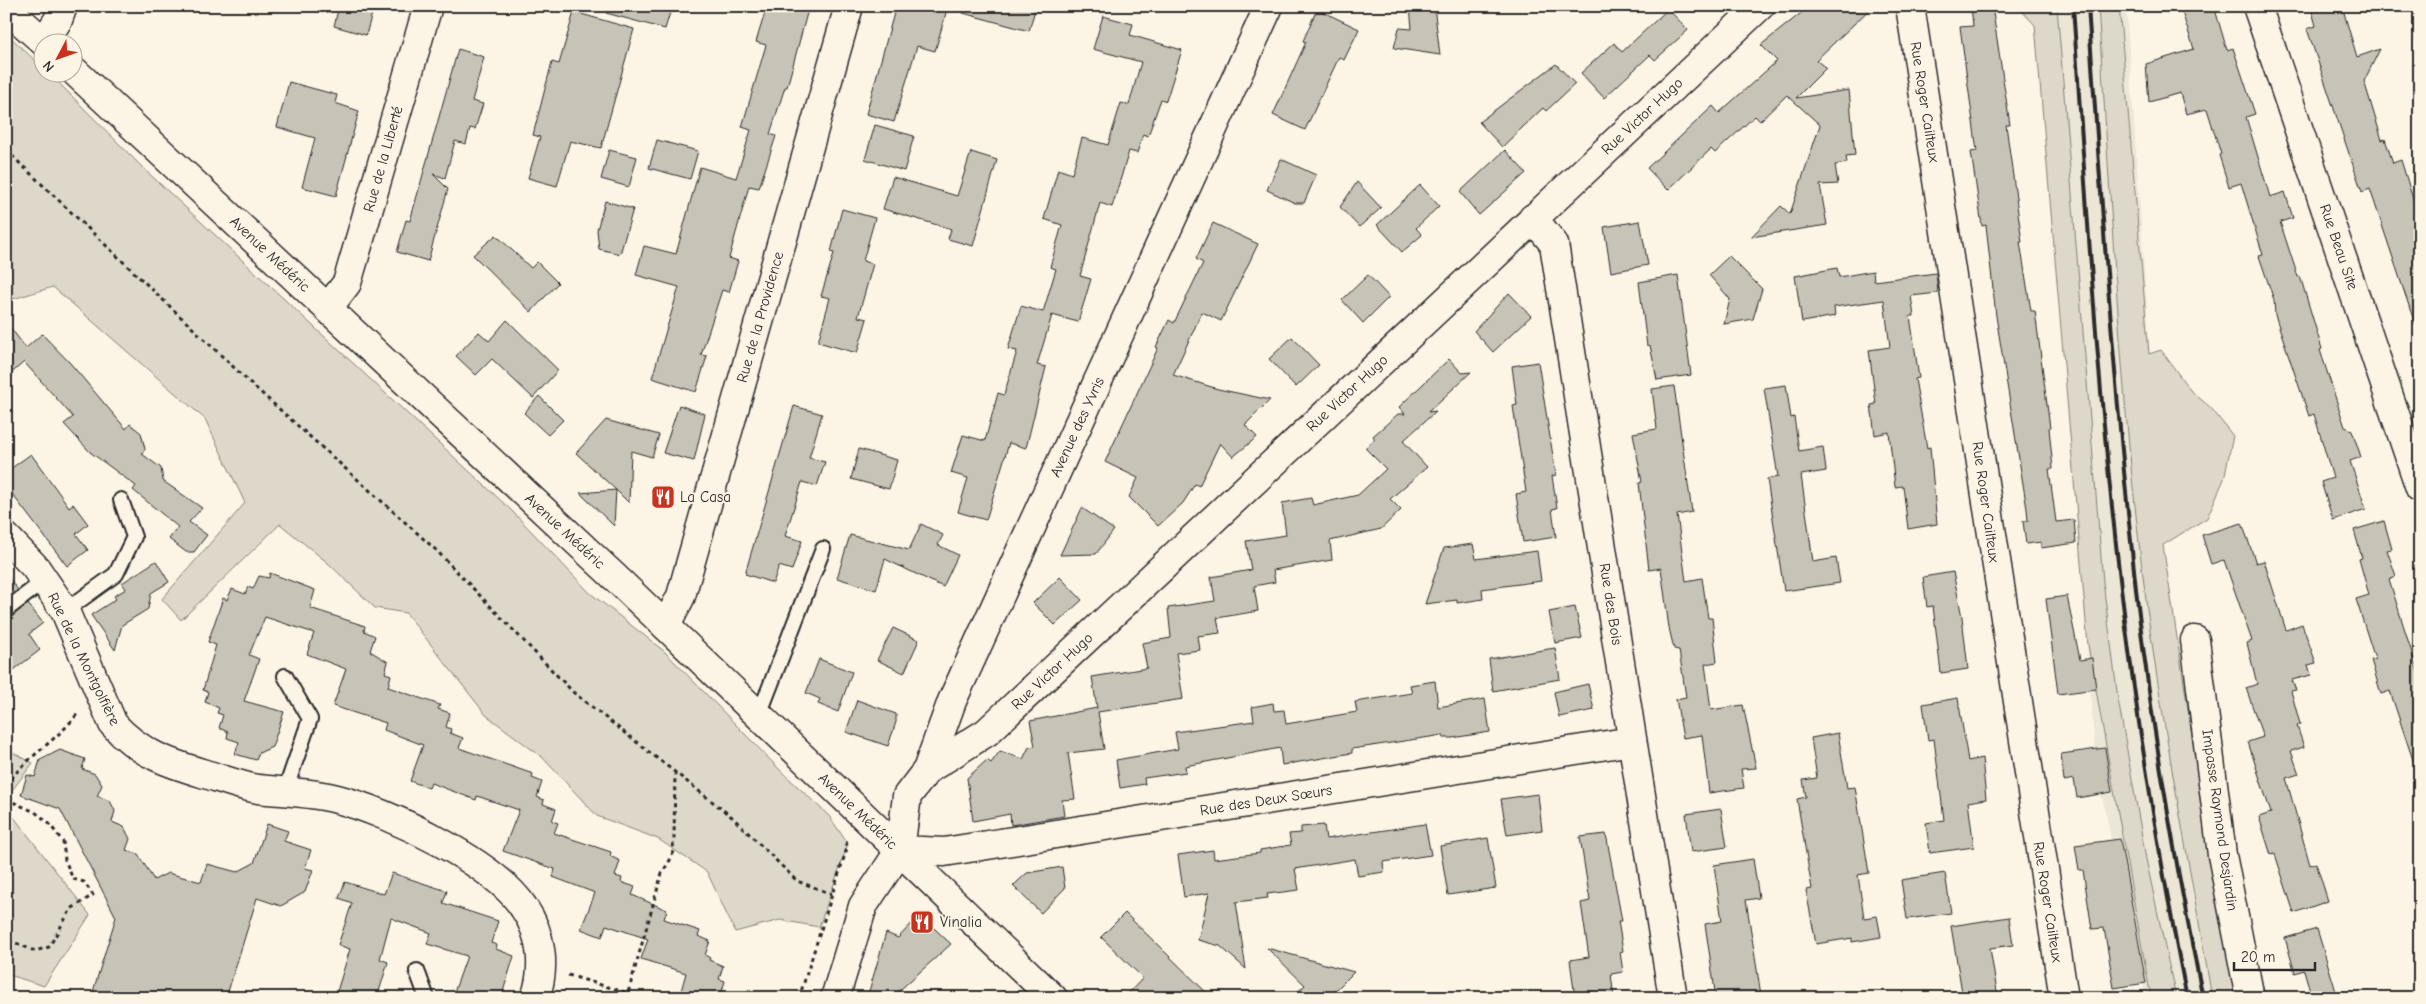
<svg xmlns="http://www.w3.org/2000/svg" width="2426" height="1004" font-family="'Comic Neue',sans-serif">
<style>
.built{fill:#ece6d7}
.green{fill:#ded8ca;stroke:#84827a}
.building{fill:#c8c3b7;stroke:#2b2b2b}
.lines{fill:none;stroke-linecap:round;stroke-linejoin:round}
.service-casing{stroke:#2b2b2b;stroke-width:18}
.minor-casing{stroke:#2b2b2b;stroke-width:31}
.secondary-casing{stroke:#2b2b2b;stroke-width:31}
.path{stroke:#2b2b2b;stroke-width:3;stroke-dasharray:4 4;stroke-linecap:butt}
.service{stroke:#fcf5e5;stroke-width:14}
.minor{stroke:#fcf5e5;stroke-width:28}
.secondary{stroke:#fcf5e5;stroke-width:28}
.rail{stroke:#2b2b2b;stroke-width:4}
.labels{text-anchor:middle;stroke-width:4;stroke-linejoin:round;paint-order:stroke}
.street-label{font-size:15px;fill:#2b2b2b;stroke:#fcf5e5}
.poi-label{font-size:15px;fill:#2b2b2b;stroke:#fcf5e5;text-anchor:start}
</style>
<rect width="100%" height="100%" fill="#fcf5e5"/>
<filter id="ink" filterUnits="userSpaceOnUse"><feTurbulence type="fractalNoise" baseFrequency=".02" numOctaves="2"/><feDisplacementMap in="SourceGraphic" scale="10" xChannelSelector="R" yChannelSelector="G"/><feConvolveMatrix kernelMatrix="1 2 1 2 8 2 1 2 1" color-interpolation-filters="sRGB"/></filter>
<g filter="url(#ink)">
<path class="built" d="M2040,6H2126L2163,545L2218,907L2239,998H2146L2096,769Z"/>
<path class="green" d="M2017,6H2057L2103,582L2118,699L2146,859L2176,998H2151L2088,645L2035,25Z
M2098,6H2119L2149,354L2161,350L2190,390L2211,408L2233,436L2224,479L2207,518L2163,545L2218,907L2239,998H2212C2187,849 2157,701 2140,552C2119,371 2110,188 2098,6Z
M6,33L42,67V72L49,73L143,168L511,510L590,593L664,651L782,772L829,816L848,844L819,927L780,920L735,932L707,872L658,839L597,816L542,757L486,715L406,613L375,608L328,563L280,524L181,620L162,599L245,503L205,419L53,287L6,301Z
M6,749L33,763L6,798Z
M6,807L90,915L44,986L6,974Z"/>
<path class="building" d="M339,6H374L366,35L334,26Z
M607,6H672L665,29L606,13Z
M767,6H809L787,87H785L770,134L776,136L759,188L749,186L729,258L738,261L729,292L722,290L701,355L707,356L696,392L652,378L679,287L636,275L644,246L676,254L700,167L736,178L751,130L742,127L766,45L756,42Z
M896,6H948L935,51L917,46L894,122L866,114Z
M964,6H1036L1029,31L963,13Z
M1410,6H1434L1440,55L1394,48L1399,28L1412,29Z
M1810,6H1873L1816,60L1826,68L1796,98L1849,90L1855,155L1846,156L1847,163L1835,165L1838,184L1820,185L1827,225L1751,237L1781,206L1790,214L1820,125L1787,95L1760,121L1755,116L1715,153L1711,149L1668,190L1647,168L1713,106L1719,113L1777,61L1761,45Z
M1971,6H1992L2010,125H2006L2022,242H2020L2031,311H2035L2050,428H2049L2053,469H2049L2056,522L2074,520L2076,543L2041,548V542L2026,544L2023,521H2028L2027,509L1996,316L1986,225L1982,226L1971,152L1977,151L1960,27L1973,26Z
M2180,6H2214L2227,50L2233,48L2255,114L2246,117L2270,197L2285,192L2293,218L2280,222L2298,277L2300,276L2322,349L2320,350L2345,427L2352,430L2361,457L2350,461L2366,509L2333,520L2321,482L2333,478L2314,414L2309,416L2275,315L2274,300L2259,256L2263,255L2241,183L2229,187L2219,155L2221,154L2207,109L2186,114L2180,93L2149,102L2146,64L2194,49Z
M2327,6H2342L2357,57L2380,49L2364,81L2382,140L2385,139L2393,163L2401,160L2420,222V324H2415L2370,189L2362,192L2307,29L2316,26L2312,11Z
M1317,9L1359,29L1344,60L1339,57L1305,130L1273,115L1306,42L1303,41Z
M1668,9L1688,30L1655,60L1650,55L1604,98L1581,73L1614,43L1622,52Z
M574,12L634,29L601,148L570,141L557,186L528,178L540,137L533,135L552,62L559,64Z
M1103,16L1133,24L1130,35L1182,50L1166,101L1161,99L1148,136L1143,134L1137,153L1129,151L1112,207L1100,203L1080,276L1091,279L1078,322L1052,315L1037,365L1046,367L1026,448L1009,443L986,520L958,512L968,478L951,473L963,435L985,441L998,393L1004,395L1017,351L1008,349L1021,306L1043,312L1056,269L1050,267L1062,225L1044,219L1058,169L1072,174L1082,138L1108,145L1121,103L1129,105L1141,62L1093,49Z
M458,49L484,57L472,101L483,104L475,129L470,128L466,144L455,141L445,178L433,174L448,189L428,261L397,252L406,220L410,221Z
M1556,64L1575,84L1546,111L1543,108L1502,147L1479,122Z
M289,82L337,95L335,103L359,111L336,196L302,187L315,138L277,127Z
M875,125L914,136L904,171L865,159Z
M657,140L698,151L690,179L649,168Z
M609,150L637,157L629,187L601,179Z
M1505,150L1526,173L1479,215L1460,192Z
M971,152L997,160L973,246L948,239L951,229L883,209L893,177L957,196Z
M1281,159L1316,175L1304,203H1295L1267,190Z
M1357,182L1381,208L1359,227L1340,207Z
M1420,185L1439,206L1416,228L1422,235L1402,252L1377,225Z
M605,201L633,209L620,254L599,249L597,230Z
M842,209L875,218L863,261L873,264L858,317L867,319L857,353L818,342L830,298L821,296L834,253L831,252Z
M1640,221L1648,265L1611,272L1604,227Z
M1213,223L1258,244L1221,321L1202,312L1173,375L1218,389L1270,400L1245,425L1257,437L1233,457L1220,443L1199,486L1195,484L1183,503L1158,526L1129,497L1138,478L1105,462L1158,348L1156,347L1169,320L1174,323L1203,263L1196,259Z
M496,235L531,268L537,262L558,283L531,312L473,255Z
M1729,256L1762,289L1753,319L1724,324L1730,299L1709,275Z
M1837,268L1839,277L1873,271L1874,281L1936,273L1938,293L1911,296L1914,316H1910L1919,378L1915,379L1927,448L1930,447L1937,524L1908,529L1903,486L1895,487L1889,432L1875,435L1871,405L1876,404L1869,350L1890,347L1884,300L1834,307L1835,316L1802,322L1795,276Z
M1368,275L1389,297L1363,323L1342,300Z
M1678,275L1691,375L1657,380L1650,345L1647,346L1639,282Z
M1509,293L1531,316L1493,352L1474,331Z
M507,320L558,370L533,398L492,359L476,375L456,356L479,332L489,341Z
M6,322L26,348L42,334L70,363L126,429L130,424L141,433L145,449L142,454L161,468L163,481L202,508L189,522L207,535L194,552H186L169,539L178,527L133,490L136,486L90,452L64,424L73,417L24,362L6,378Z
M1292,337L1319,365L1296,387L1269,359Z
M1449,359L1462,373L1471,372L1428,412L1436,411L1403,441L1427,467L1390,499L1401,510L1381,529L1330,541L1332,560L1273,570L1275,582L1254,586L1258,611L1217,618L1220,633L1198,636L1200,650L1176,653L1183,699L1098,712L1104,749L1068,753L1075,799L1062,800L1064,816L1011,825L1010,814L973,821L967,778L987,760L991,763L1000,751L1023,759L1029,747L1035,746L1030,721L1097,708L1092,677L1147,668L1142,643L1171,638L1168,608L1215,601L1211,577L1251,570L1246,541L1286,535L1282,503L1311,498L1313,505L1358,495L1386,469L1365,448L1375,439L1373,436L1398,414H1405L1399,407Z
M1538,362L1556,475L1552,476L1557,508L1552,509L1556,537L1523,542L1516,494L1526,492L1513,406L1517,405L1512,366Z
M1786,385L1791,418L1794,417L1799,451L1823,447L1826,471L1801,475L1813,562L1836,558L1840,583L1784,591L1767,479L1778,477L1764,388Z
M1674,386L1692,512L1677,515L1686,581L1702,578L1708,618H1712L1717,662L1705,664L1711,710L1743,705L1756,768L1741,769L1744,788L1709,793L1702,735L1683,738L1676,699L1686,697L1679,650L1674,649L1669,628L1661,568L1649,570L1639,483L1642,482L1633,433L1657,429L1652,389Z
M539,396L563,420L548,435L524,413Z
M679,405L705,414L694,461L663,453Z
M794,406L822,414L809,458L825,462L817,486L802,482L785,536L802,541L792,570L779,566L773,583L745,574Z
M606,420L659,435L652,457L631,451L629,503L616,490L614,526L580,493L616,490L576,453Z
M859,449L897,460L889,489L851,479Z
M31,454L69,507L73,504L88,524L76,534L88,550L67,566L6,486V472Z
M1082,508L1114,530L1096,554L1060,555Z
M2384,521L2392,549L2387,550L2396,576L2389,579L2420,679V768L2416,769L2390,691L2381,694L2371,660L2375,659L2356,599L2369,595L2359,559L2362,558L2354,530Z
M2242,523L2256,563L2264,561L2286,630L2302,624L2316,663L2308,665L2311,675L2292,680L2296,690L2291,691L2300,724L2297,726L2304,747L2291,751L2299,774L2286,778L2310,865L2316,863L2328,901L2294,913L2275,854L2271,855L2259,817L2271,813L2248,742L2263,737L2246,688L2257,684L2247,643L2252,641L2224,560L2211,564L2202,535Z
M921,524L943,535L938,545L958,555L943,587L885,559L876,590L837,578L850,535L909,550Z
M1473,544L1476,559L1537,551L1541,581L1482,589L1483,599L1457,603V600L1425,604L1444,548Z
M156,561L169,582L151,593L148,609L122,625L115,650L91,615L116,599L114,596L126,589L122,583Z
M1953,572L1962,617L1968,669L1941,673L1933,606L1927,607L1923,577Z
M270,573L315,590L310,608L365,626L364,631L375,636L370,651L388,662L385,673L391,675L388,687L440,705L438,709L450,713L446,727L451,729L450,733L463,738L459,748L533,774L532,778L542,782L537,797L544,800L543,804L556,809L552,821L558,823L554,833L611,852L610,856L620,861L615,876L622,878L621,882L635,887L632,895L667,910L664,919L700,931L698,936L710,941L705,955L710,958L709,960L723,966L719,979L725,981L720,998H679L686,973L641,959L648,939L606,925L602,937L581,929L595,893L553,877L555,869L503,851L519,810L477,796L476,800L431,783L429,788L410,781L423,745L384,730L386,723L333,706L346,669L307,654L314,633L265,617L249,655L259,659L244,701L284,712L272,747L259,753L256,760L235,754L239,742L227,738L228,732L219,728L223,715L217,713L219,708L205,702L208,692L203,690L216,645L208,642L223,598L227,600L232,589L245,594L248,587L253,589L259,576L269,578Z
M6,575L18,590L6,599Z
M1060,577L1082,600L1055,625L1033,603Z
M2067,596L2080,660L2092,658L2096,689L2058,694L2046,599Z
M28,604L43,623L29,634L40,650L6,676V619Z
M1575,607L1582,638L1555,643L1549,612Z
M893,628L919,640L904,673L877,660Z
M1555,648L1560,679L1493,691L1489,659Z
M819,659L852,672L838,712L818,704L820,699L806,693Z
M1435,681L1438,707L1485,699L1490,732L1452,738H1443V735L1352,749V753L1282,765L1280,748L1185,766L1186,772L1144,778L1145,784L1120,788L1116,760L1178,749L1175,732L1254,721L1252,707L1273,703L1274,711L1284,710L1286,724L1357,712L1355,702L1412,693L1410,685Z
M1588,684L1594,710L1559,717L1554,692Z
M1958,698L1968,761L1982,758L1986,799L1968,802L1974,847L1930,853L1926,823L1944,820L1934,739L1928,740L1923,704Z
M857,700L896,714V722L888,746L846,732Z
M1838,733L1847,788L1855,787L1869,873L1858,875L1864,918L1877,916L1881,937L1852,942V938L1816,944L1806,890L1812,889L1797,799L1806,797L1803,780L1817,778L1811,738Z
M2105,748L2112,792L2077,798L2074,779L2064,781L2061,754Z
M60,750L85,759L82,769L95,774L102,785L97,796L110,801L115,811L112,822L124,827L130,839L126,850L138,854L154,880L168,873L201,882L207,864L237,872L254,863L267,824L288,831L284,841L311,850L305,868L313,870L305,892L281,906L257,898L226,998H91L116,917L60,809L21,795L27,775L35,777L40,760Z
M1538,794L1542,830L1507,835L1501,799Z
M1721,809L1727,847L1691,852L1686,814Z
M1425,824L1431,855L1383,862L1384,872L1358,876L1355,859L1295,869L1299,890L1267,894L1268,898L1236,902L1246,969L1220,946L1198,940L1209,893L1184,897L1178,855L1213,850L1214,859L1260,853V850L1291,845L1289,834L1301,833V827L1324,825L1326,839Z
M1606,834L1622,921H1618L1623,951L1620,952L1623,972L1611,974L1614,998H1575L1570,960L1589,957L1581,903L1590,901L1580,837Z
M1488,838L1496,888L1448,895L1440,846Z
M2120,839L2146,983L2114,988L2104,928L2092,929L2083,870H2079L2075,845Z
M1753,859L1759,898L1746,900L1761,995L1743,998H1716L1705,924L1722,921L1714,865Z
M1062,867L1065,888L1041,913L1013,886L1027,873Z
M392,873L447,891L443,903L498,921L491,943L497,945L496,949L514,956L501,998H452L467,956L427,944L431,933L391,918L380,959L388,962L377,998H335L350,949L338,945L352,903L339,898L345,882L384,894Z
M1945,873L1951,913L1907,919L1901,880Z
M1125,913L1212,998H1124L1143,978L1101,937Z
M920,915L951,944L891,998H867L886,933L898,938Z
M2009,917L2013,945L1990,948L1998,998H1963L1951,926Z
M2317,929L2338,998H2312L2304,970L2295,973L2285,938Z
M1267,948L1354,972L1328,998H1291L1305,985Z"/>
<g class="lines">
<g class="service-casing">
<path id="service" d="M6,610L45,580
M65,611L116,574L134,537L121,500
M759,715L823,549
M285,791L310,719L285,676
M417,971L427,998"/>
</g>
<g class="minor-casing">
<path id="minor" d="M1910,6L2064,998
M2257,6L2420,488
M44,42L58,20L63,6
M1533,218L1554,244L1673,998
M328,308L347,283L428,6
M6,537L35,567L65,611L113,724C143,758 177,765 218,778C231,782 245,787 258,789C285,792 311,792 337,799C389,812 495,863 524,908C542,934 546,968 535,998
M666,626L681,596L849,6
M2195,640L2222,855L2250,998
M927,770L987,732L1760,6
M900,850L944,852L1632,741
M835,998L863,906L900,850L907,796L927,770L952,701L1269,6"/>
</g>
<g class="secondary-casing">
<path id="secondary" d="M6,8L44,42
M72,69L621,583L1053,998"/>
</g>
<path class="path" d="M6,150L248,381L436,550L574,693L732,817L797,881L832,894
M6,785C26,757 57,741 78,713
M6,799L35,812L48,822L63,842L65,860L73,879L84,882L93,895L71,909L49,947L35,951L6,939
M568,975L628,993L662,873L672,857L674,838L675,772
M799,998L847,848L846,839"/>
<use href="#service" class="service"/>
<use href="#minor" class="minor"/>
<use href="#secondary" class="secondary"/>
<path class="rail" d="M2073,6C2088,226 2101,447 2131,666C2146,777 2165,888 2187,998
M2088,6C2100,182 2112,357 2130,532C2145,688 2171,844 2203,998"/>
</g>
</g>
<defs>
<g id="restaurant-square" transform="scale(1.25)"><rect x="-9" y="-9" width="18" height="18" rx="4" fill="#c8321e" stroke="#fcf5e5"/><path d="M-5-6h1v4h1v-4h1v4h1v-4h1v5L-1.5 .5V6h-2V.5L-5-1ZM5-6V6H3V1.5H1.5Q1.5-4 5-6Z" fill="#fff"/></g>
</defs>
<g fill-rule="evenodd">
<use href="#restaurant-square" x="663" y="497"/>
<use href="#restaurant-square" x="922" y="922"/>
</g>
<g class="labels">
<g class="street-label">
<text transform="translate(1925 102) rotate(81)" y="5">Rue Roger Cailteux</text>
<text transform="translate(1642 116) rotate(-43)" y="5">Rue Victor Hugo</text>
<text transform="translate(383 159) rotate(-74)" y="5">Rue de la Liberté</text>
<text transform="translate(2339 247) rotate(71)" y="5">Rue Beau Site</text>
<text transform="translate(270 254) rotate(43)" y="5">Avenue Médéric</text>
<text transform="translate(760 317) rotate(-74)" y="5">Rue de la Providence</text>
<text transform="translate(1347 393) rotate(-43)" y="5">Rue Victor Hugo</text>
<text transform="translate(1077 427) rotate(-65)" y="5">Avenue des Yvris</text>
<text transform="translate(1986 502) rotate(82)" y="5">Rue Roger Cailteux</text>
<text transform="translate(565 531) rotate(43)" y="5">Avenue Médéric</text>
<text transform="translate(1611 604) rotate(81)" y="5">Rue des Bois</text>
<text transform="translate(84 659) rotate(64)" y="5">Rue de la Montgolfière</text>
<text transform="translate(1052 671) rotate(-43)" y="5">Rue Victor Hugo</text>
<text transform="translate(1266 800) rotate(-9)" y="5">Rue des Deux Sœurs</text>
<text transform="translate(858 811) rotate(44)" y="5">Avenue Médéric</text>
<text transform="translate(2220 820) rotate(82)" y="5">Impasse Raymond Desjardin</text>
<text transform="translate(2048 902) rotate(81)" y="5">Rue Roger Cailteux</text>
</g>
<g class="poi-label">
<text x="680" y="502">La Casa</text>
<text x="940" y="927">Vinalia</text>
</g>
</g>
<rect width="2426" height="1004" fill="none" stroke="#fcf5e5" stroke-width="25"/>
<rect x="12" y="12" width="2401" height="979" fill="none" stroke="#2b2b2b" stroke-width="2" filter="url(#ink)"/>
<g transform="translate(58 58) rotate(229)"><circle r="24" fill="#fcf5e5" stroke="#a8a49b"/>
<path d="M0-4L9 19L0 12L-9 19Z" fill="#c8321e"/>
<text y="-8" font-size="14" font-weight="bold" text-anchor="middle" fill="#2b2b2b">N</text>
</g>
<path d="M2234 962v8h81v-8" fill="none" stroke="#2b2b2b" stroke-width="2.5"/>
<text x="2241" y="962" font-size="15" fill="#2b2b2b" stroke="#fcf5e5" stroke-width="4" paint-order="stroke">20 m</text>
</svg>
